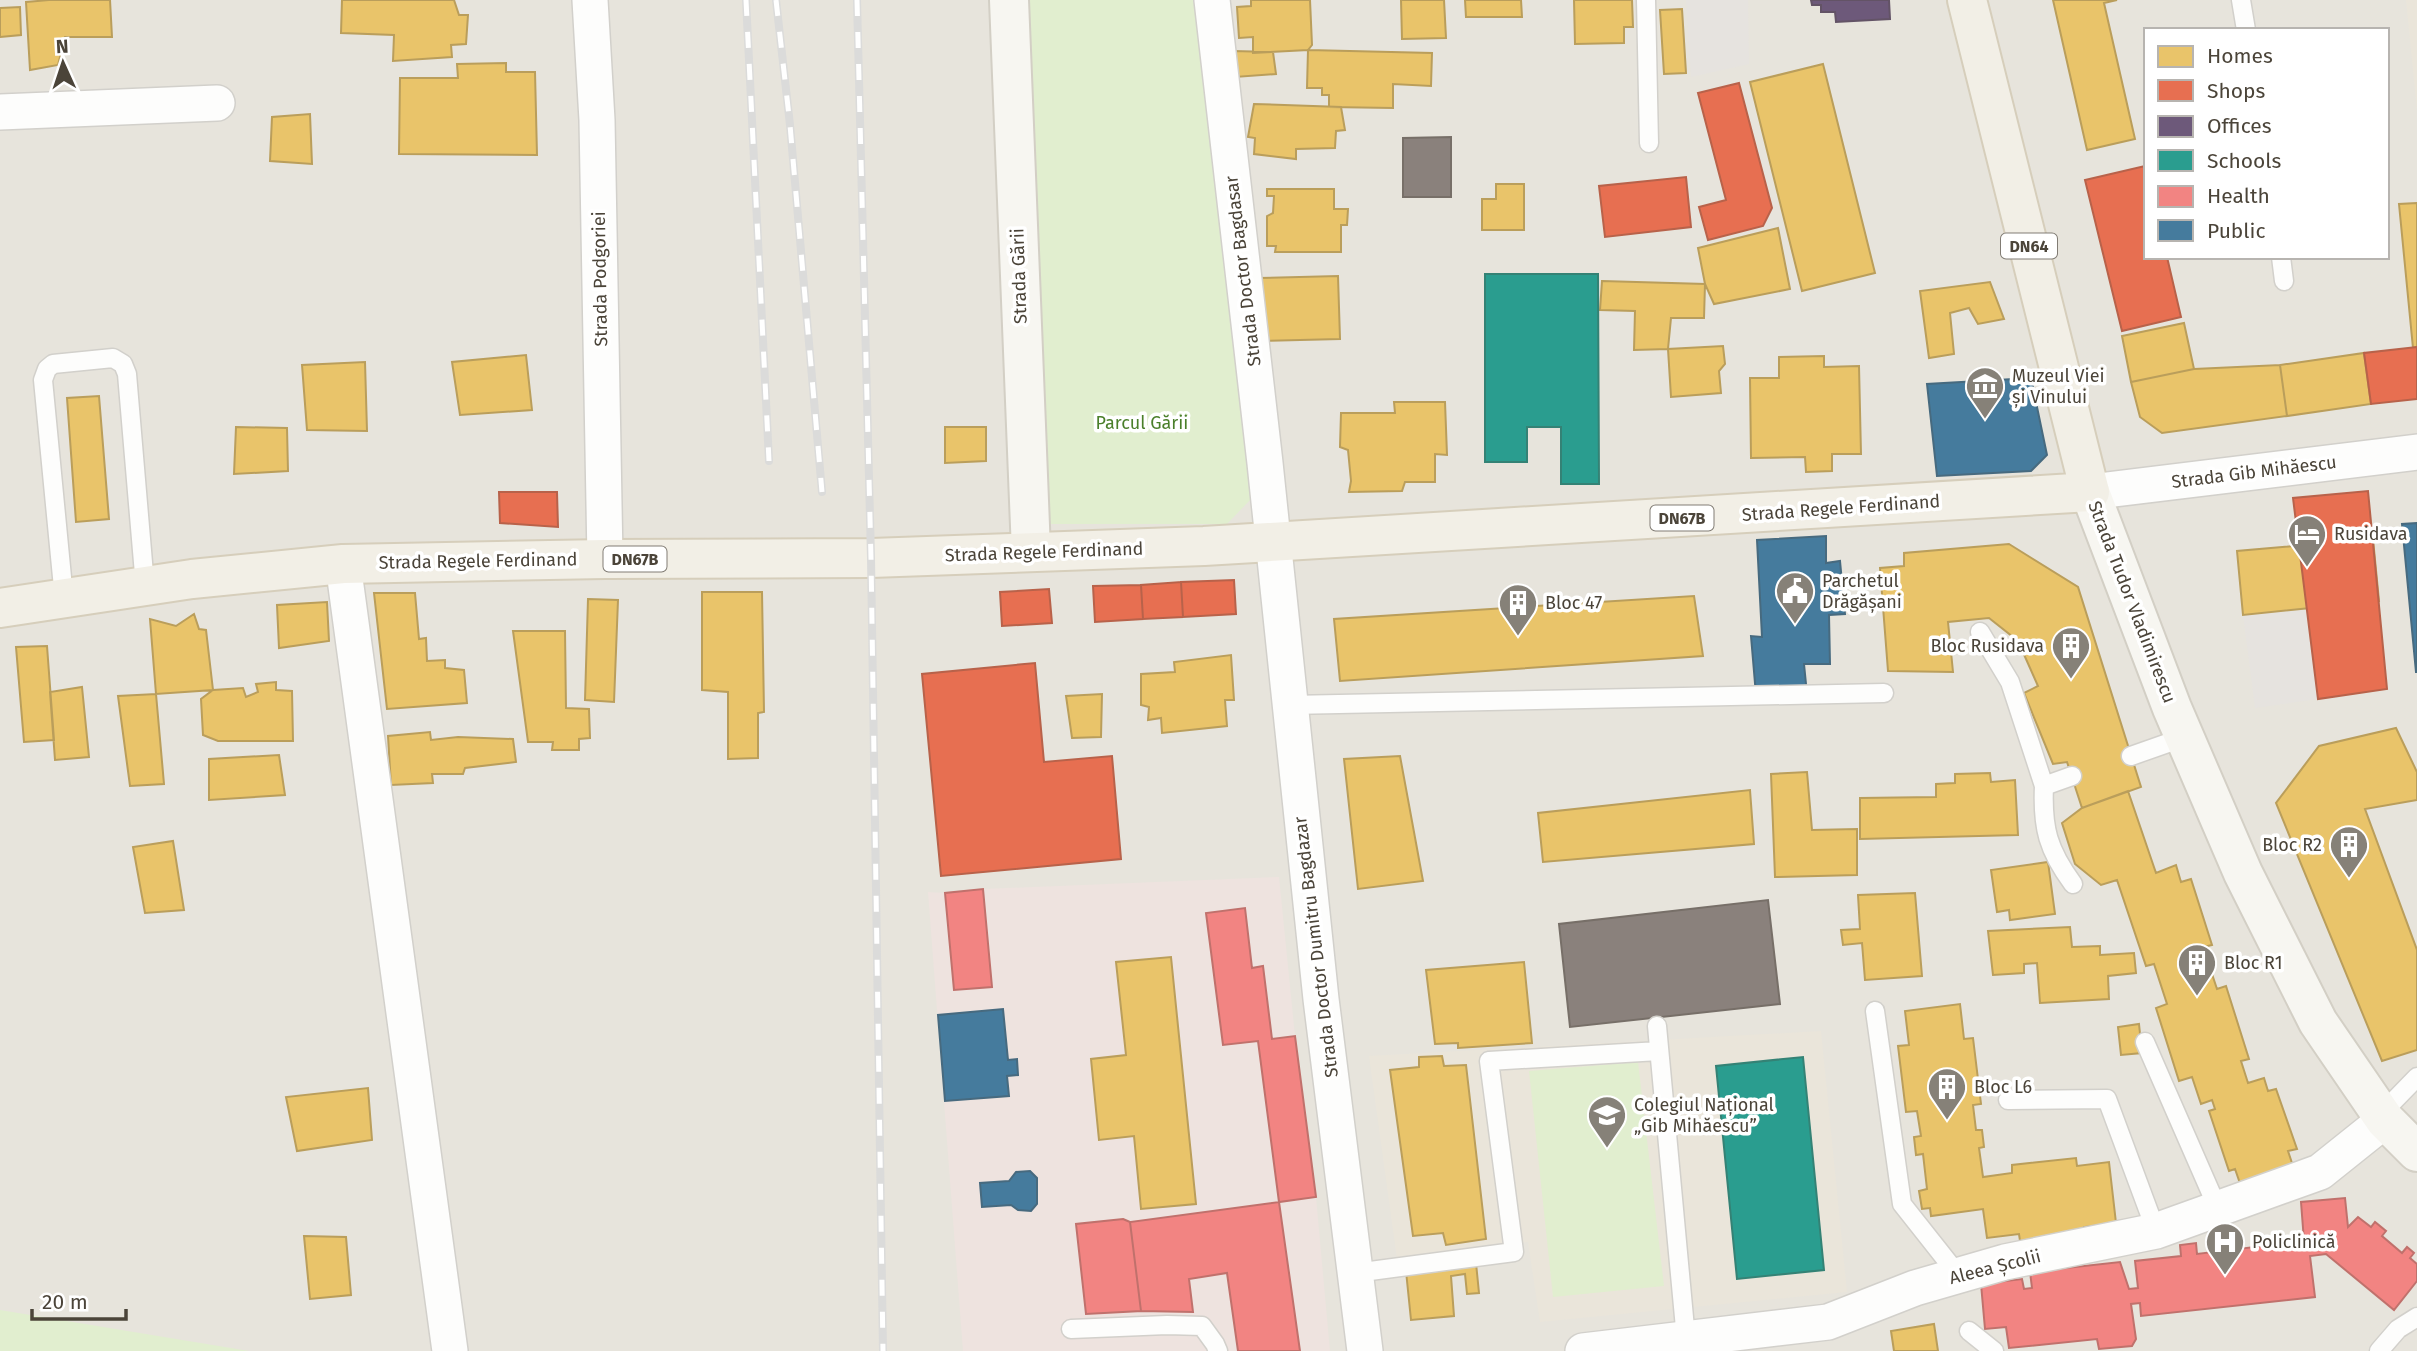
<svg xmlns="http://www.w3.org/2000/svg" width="2417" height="1351" font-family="'Fira Sans',sans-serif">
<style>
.residential{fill:#e7e4dc;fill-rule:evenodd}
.education{fill:#eae5da}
.medical{fill:#eee3df}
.green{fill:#e1eecf}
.parking{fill:#e6e3df}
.homes{fill:#e9c46a;stroke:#ba9e5b;stroke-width:2}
.shops{fill:#e76f51;stroke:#b8624a;stroke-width:2}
.offices{fill:#6d597a;stroke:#635366;stroke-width:2}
.schools{fill:#2a9d8f;stroke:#348275;stroke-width:2}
.health{fill:#f28482;stroke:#c0716c;stroke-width:2}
.public{fill:#457b9d;stroke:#476a7f;stroke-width:2}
.industry{fill:#8a817c;stroke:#776f68;stroke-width:2}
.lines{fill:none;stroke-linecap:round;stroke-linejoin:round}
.lane-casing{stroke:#d2d0cb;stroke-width:21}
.street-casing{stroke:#d2d0cb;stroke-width:38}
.secondary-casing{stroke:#d3cfc5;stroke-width:42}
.primary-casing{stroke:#d6cebb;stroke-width:42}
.lane{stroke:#fdfdfc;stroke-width:18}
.street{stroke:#fdfdfc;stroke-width:35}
.secondary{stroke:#f7f6f1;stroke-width:38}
.primary{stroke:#f2efe6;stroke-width:38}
.rail-casing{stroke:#dbdbda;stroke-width:8}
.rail{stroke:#fff;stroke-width:5;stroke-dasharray:16;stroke-linecap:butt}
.labels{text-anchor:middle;stroke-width:7;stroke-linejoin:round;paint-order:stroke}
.shield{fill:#fff;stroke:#817c74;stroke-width:2}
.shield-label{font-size:16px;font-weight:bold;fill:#4b4439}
.street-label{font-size:18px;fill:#4b4439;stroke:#fff}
.poi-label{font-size:18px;fill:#4b4439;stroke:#fff;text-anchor:start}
.park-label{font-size:18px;fill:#4a7f2a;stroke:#fff}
</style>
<rect width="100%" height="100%" fill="#f4f2ee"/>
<path class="residential" d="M0,0H2417V1351H0ZM2146,30H2387V257H2146Z"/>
<path class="education" d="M2406,0H2417V110Z
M1821,1031L1847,1292L1540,1322L1528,1242L1397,1259L1369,1056Z"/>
<path class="medical" d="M1279,877L1295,1036L1316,1197L1330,1351H963L928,892L945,893L983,889Z"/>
<path class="green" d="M1026,0H1195L1252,498L1227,524H1045Z
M1638,1062L1664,1286L1553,1297L1529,1071Z
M0,1310L249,1351H0Z"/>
<path class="parking" d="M1686,0H1748L1749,64L1691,77Z
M2305,608L2318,699L2255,708L2243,615Z"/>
<path class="homes" d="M49,0H110L112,37H65L58,65L30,70L26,2Z
M342,0H454L459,15H468L466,44L451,45L452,57L393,61L394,35L341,33Z
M1251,0H1310L1312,45L1308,50L1253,53V37L1239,38L1237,7L1251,6Z
M1401,0H1444L1446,38L1402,39Z
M1465,0H1521L1522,17H1466Z
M1574,0H1632L1633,27H1624V43L1575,44Z
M2053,0H2117L2104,3L2135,139L2087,150Z
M20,7L21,35L0,37V8Z
M1682,9L1686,73L1664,74L1660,10Z
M1308,50L1432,53L1431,86L1393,84V108L1329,107V95H1322V88H1307Z
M1233,51L1273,52L1276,74L1235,77Z
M506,63V72H535L537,155L399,154L400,78H458L457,64Z
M1823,64L1875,273L1802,291L1750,82Z
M1254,104L1341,107L1345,130L1336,131L1335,148L1296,149V159L1254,154L1255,138L1248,137Z
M310,114L312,164L270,161L272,117Z
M1496,184H1524V230H1482V199H1496Z
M1267,189H1334V209H1348L1347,225H1341V252H1275L1276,246H1267V216L1273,213L1274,196H1267Z
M2417,203V347L2413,348L2399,204Z
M1778,228L1790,289L1714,304L1705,284L1698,248Z
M1338,276L1340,339L1261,341L1259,278Z
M1602,281L1705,284L1704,318H1671L1668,349L1634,350L1635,311L1600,310Z
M1990,282L2004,319L1978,324L1969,308L1950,313L1954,354L1929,358L1920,291Z
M2184,323L2194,369L2131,382L2122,336Z
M1723,346L1725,364L1719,371L1721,393L1671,397L1668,349Z
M2364,353L2371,404L2287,416L2280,365Z
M526,355L532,410L460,415L452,362Z
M1824,356V367L1859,366L1861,454H1832V471L1806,472L1805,457L1751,458L1750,378H1779V357Z
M365,362L367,431L307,430L302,365Z
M2280,365L2287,416L2162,433L2140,417L2131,382L2194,369Z
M99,396L109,519L76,522L67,398Z
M1394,402H1445L1447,455L1435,454V482H1405L1402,491L1349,492L1351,481L1348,450L1340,447L1341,413H1395Z
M236,427L287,428L288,471L234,474Z
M945,427H986V461L945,463Z
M2373,539L2379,601L2243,615L2237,551Z
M2009,544L2078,587L2141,787L2082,808L2067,762L2053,764L2024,693L2038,686L2018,641L1989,618L1948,622L1953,672L1888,671L1880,568L1904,566V553Z
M702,592H762L764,712L758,713V758L728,759V692L702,690Z
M374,593H415L419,639L426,638L427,661L445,660V668L464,670L467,703L387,709Z
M1694,596L1703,656L1340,681L1334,619Z
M588,599L618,600L614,702L585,700Z
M327,602L329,641L279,648L277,605Z
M194,614L199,629L206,630L213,690L156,694L150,619L176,626Z
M513,631H565L566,708L589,709L590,738L579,739V750H552L553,742H528Z
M47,646L54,740L24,742L16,647Z
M1231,655L1234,700H1225L1227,726L1162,733L1161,718L1148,720L1149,707L1141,705V674L1175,672L1174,662Z
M276,682V690L292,691L293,741H218L203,735L201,699L213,690L243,688L246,697L258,692L256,684Z
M82,687L89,757L55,760L50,692Z
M156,694L164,784L130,786L118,696Z
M1102,694L1101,737L1072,738L1066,696Z
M2396,728L2417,772V800L2365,809L2417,950V1050L2382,1061L2276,803L2319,746Z
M430,732L431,740L458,737L513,739L516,762L465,768L463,774H432L433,783L391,785L388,736Z
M279,755L285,795L209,800V759Z
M1400,756L1423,881L1358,889L1344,759Z
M1807,772L1812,830L1857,829V875L1775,877L1771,774Z
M1990,773L1991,782L2015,780L2018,835L1860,839V798L1936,797V784L1955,783V774Z
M1750,790L1754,844L1543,862L1538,813Z
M2128,791L2156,873L2176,865L2181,882L2191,879L2212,945L2203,947L2217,989L2226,986L2249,1059L2241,1061L2248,1083L2264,1078L2268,1091L2276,1089L2297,1149L2288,1151L2296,1175L2243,1192L2235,1169L2229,1171L2209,1111L2215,1109L2212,1100L2201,1104L2192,1077L2179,1081L2156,1008L2167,1004L2154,964L2146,966L2117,880L2101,885L2075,864L2062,823L2082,808Z
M173,841L184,910L145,913L133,847Z
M2048,862L2055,914L2010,920L2009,910L1997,912L1991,870Z
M1915,893L1922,976L1865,980L1862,943L1843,945L1841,930L1860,929L1858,895Z
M2070,927L2072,947L2100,946V955L2134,953L2136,973L2108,976L2109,999L2040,1003L2037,963L2024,964V973L1993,975L1988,931Z
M1171,957L1196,1204L1141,1209L1134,1136L1099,1140L1091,1059L1126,1055L1116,962Z
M1524,962L1532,1043L1458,1048V1043L1435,1044L1426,970Z
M1960,1004L1964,1039L1973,1038L1981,1104L1973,1105L1976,1130H1982L1984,1147L1979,1148L1983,1177L2012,1173V1165L2076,1158L2077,1166L2109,1162L2116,1223L2084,1227L2085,1233L2020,1241L2019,1234L1987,1238L1983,1209L1931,1216L1930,1208L1922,1209L1919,1191L1927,1189L1923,1154L1916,1155L1914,1137L1921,1136L1917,1111L1906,1112L1898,1046L1909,1045L1905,1011Z
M2139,1024L2142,1053L2121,1055L2118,1027Z
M1442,1056L1444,1066L1466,1065L1486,1239L1446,1245L1443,1233L1413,1236L1390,1070L1419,1067V1057Z
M368,1088L372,1140L297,1151L286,1097Z
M304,1236L346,1237L351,1295L310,1299Z
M1476,1263L1479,1293L1467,1294L1465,1274L1451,1276L1454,1316L1411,1320L1406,1271Z
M1934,1324L1938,1351H1894L1891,1331Z"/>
<path class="shops" d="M1739,83L1772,208L1763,226L1708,240L1699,207L1726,200L1698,93Z
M2145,166L2146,257H2167L2181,317L2122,331L2085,180Z
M1686,177L1691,227L1605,237L1599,186Z
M2417,347V399L2371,404L2364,353Z
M2368,491L2387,689L2318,699L2293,498Z
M499,492H557L558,527L500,523Z
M1234,580L1236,614L1183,617L1181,582Z
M1181,582L1183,617L1143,619L1141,585Z
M1141,585L1143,619L1095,622L1093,586Z
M1049,589L1052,623L1002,626L1000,592Z
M1035,663L1044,762L1112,756L1121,859L941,876L922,674Z"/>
<path class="offices" d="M1811,0H1889L1890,19L1836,22L1835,12H1821V5H1812Z"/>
<path class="schools" d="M1485,274H1598L1599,484H1561V427H1527V462H1485Z
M1803,1057L1824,1270L1737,1279L1716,1066Z"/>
<path class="health" d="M983,889L992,987L954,990L945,893Z
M1245,908L1252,968L1263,966L1272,1039L1295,1036L1316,1197L1279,1202L1258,1041L1223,1045L1206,913Z
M2345,1198L2348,1227L2358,1217L2371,1227L2375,1222L2386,1231L2382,1236L2402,1253L2407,1247L2414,1253L2410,1258L2417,1264V1281L2394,1310L2326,1254L2310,1256L2315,1297L2141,1316L2140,1303L2131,1304L2136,1339L2132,1346L2099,1349L2097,1339L2009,1348L2006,1327L1985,1329L1981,1284L2022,1279L2024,1289L2032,1288L2030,1272L2120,1262L2129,1289L2138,1288L2135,1261L2181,1256L2180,1245L2196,1243L2197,1254L2304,1241L2301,1202Z
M1279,1202L1300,1351H1238L1227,1273L1189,1279L1193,1312L1141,1311L1130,1222Z
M1123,1219L1130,1222L1141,1311L1086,1314L1076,1224Z"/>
<path class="public" d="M2031,378L2047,455L2031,471L1937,476L1927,384Z
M2417,523V672H2416L2402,524Z
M1826,536V563L1840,561L1845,614L1829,615L1830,664H1804L1807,694L1756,695L1751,636L1762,637L1757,540Z
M1003,1009L1008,1060L1017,1059L1018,1075L1007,1076L1009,1096L945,1101L938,1015Z
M1030,1171L1037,1178V1204L1031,1211L1018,1210L1011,1205L982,1207L980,1183L1009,1181L1016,1172Z"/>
<path class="industry" d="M1451,137V197H1403V138Z
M1768,900L1780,1004L1570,1027L1559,924Z"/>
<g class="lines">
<g class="lane-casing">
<path id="lane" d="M1646,0L1649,143
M2241,0L2246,30
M2281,257L2284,281
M64,598L43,380L47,369L53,364L113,358L123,364L127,374L145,586
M1980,632L2010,682L2044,786L2072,776
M1289,705L1884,693
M2131,756L2185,737
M2044,786C2042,828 2048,850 2073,884
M1875,1011L1902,1204L1959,1276
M1657,1026L1686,1339
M2145,1042L2218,1209
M2008,1100L2107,1099L2156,1231
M2381,1114L2417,1077
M1355,1273L1514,1252L1489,1061L1659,1051
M1071,1329L1167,1325L1202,1326L1215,1344L1218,1351
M1969,1331L1994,1351
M2379,1351L2398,1329L2417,1317"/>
</g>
<g class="street-casing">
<path id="street" d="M590,0L597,120L605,559
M1212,0L1265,463L1321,999L1365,1351
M0,112L217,103
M2090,492L2417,452
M343,564L450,1351
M1583,1351L1828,1322L1915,1288L2005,1262L2156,1231L2320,1172L2385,1120"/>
</g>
<g class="secondary-casing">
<path id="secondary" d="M1009,0L1031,551
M2090,492L2172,708L2243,873L2318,1022L2385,1120L2417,1152"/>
</g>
<g class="primary-casing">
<path id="primary" d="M0,608L192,579L343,564L605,559L871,558L1204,546L2090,492L1967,0"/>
</g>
<use href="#lane" class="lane"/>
<use href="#street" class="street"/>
<use href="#secondary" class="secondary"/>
<use href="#primary" class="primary"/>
<g class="rail-casing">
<path id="rail" d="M746,0L769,461
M776,0L790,125L822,492
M857,0L871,558L883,1351"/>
</g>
<use href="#rail" class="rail"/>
</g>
<defs>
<g id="museum-pin" transform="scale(2.0125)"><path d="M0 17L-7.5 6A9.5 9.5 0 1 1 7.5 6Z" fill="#868178" stroke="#fff"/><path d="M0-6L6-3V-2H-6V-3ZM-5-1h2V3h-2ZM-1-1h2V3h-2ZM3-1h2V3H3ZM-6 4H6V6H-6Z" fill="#fff"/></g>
<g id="hotel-pin" transform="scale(2.0125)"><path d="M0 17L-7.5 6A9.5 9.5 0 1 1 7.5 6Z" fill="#868178" stroke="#fff"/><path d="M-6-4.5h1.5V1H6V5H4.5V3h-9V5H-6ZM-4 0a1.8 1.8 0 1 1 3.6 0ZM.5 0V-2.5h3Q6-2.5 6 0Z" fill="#fff"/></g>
<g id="civic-pin" transform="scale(2.0125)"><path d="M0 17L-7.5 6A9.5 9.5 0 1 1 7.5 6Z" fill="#868178" stroke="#fff"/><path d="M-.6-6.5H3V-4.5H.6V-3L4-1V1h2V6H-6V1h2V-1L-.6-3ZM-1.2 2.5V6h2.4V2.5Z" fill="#fff"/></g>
<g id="building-pin" transform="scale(2.0125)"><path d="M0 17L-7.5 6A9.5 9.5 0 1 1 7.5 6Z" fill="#868178" stroke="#fff"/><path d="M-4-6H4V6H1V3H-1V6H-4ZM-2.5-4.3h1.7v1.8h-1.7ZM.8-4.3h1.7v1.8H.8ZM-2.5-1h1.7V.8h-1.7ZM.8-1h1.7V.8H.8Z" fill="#fff"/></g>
<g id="school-pin" transform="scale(2.0125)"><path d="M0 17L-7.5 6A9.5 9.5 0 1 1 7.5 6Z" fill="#868178" stroke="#fff"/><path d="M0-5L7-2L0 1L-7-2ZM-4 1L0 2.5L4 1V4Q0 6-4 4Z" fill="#fff"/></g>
<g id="hospital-pin" transform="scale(2.0125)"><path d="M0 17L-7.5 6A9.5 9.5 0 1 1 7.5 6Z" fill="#868178" stroke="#fff"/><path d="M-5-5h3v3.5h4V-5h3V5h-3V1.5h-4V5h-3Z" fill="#fff"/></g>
</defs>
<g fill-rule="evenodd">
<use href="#museum-pin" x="1985" y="386"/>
<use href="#hotel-pin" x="2307" y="534"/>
<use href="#civic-pin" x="1795" y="591"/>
<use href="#building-pin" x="1518" y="603"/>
<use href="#building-pin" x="2071" y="646"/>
<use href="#building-pin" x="2349" y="845"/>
<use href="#building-pin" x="2197" y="963"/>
<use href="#building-pin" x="1947" y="1087"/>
<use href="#school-pin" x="1607" y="1115"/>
<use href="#hospital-pin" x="2225" y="1242"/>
</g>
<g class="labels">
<g class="shield">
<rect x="2001" y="233.5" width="56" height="25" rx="5"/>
<rect x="1650.5" y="505.5" width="63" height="25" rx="5"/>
<rect x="603.5" y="546.5" width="63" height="25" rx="5"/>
</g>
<g class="shield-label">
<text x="2029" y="252">DN64</text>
<text x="1682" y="524">DN67B</text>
<text x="635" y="565">DN67B</text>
</g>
<g class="street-label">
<text transform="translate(1243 271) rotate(-97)" y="6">Strada Doctor Bagdasar</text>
<text transform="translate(1019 276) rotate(-92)" y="6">Strada Gării</text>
<text transform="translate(600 279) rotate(-91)" y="6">Strada Podgoriei</text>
<text transform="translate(2254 472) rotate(-7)" y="6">Strada Gib Mihăescu</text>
<text transform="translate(1841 508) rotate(-4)" y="6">Strada Regele Ferdinand</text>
<text transform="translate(1044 552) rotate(-2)" y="6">Strada Regele Ferdinand</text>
<text transform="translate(478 561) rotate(-1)" y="6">Strada Regele Ferdinand</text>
<text transform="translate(2132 602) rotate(69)" y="6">Strada Tudor Vladimirescu</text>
<text transform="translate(1316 947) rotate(-97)" y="6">Strada Doctor Dumitru Bagdazar</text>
<text transform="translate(1995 1267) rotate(-14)" y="6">Aleea Școlii</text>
</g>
<g class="poi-label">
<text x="2012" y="382">Muzeul Viei<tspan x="2012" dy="21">și Vinului</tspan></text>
<text x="2334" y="540">Rusidava</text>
<text x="1822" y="587">Parchetul<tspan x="1822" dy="21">Drăgășani</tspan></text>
<text x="1545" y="609">Bloc 47</text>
<text x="2044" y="652" text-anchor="end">Bloc Rusidava</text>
<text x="2322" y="851" text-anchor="end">Bloc R2</text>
<text x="2224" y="969">Bloc R1</text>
<text x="1974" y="1093">Bloc L6</text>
<text x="1634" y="1111">Colegiul Național<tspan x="1634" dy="21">„Gib Mihăescu”</tspan></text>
<text x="2252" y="1248">Policlinică</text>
</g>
<g class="park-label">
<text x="1142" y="429">Parcul Gării</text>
</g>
</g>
<rect x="2144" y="28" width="245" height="231" fill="#ffffff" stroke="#b7b4b0" stroke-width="2"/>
<rect x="2158" y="46" width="35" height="21" fill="#e9c46a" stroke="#b7b4b0" stroke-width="2"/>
<text x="2207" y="63" font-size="21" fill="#4b4439">Homes</text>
<rect x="2158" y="80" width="35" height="21" fill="#e76f51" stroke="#b7b4b0" stroke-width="2"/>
<text x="2207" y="98" font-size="21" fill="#4b4439">Shops</text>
<rect x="2158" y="116" width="35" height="21" fill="#6d597a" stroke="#b7b4b0" stroke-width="2"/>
<text x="2207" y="133" font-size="21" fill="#4b4439">Offices</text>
<rect x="2158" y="150" width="35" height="21" fill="#2a9d8f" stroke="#b7b4b0" stroke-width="2"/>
<text x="2207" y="168" font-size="21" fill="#4b4439">Schools</text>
<rect x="2158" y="186" width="35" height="21" fill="#f28482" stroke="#b7b4b0" stroke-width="2"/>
<text x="2207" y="203" font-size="21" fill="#4b4439">Health</text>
<rect x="2158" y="220" width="35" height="21" fill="#457b9d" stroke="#b7b4b0" stroke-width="2"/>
<text x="2207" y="238" font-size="21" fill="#4b4439">Public</text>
<g transform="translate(63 63) rotate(357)" stroke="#ffffff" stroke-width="5" paint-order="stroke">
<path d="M0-5L12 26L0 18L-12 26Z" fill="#4b4439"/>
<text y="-10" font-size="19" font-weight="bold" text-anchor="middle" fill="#4b4439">N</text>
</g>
<path d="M32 1309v10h94v-10" fill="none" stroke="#4b4439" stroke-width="3.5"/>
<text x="42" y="1309" font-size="21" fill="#4b4439" stroke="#ffffff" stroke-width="5" paint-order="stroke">20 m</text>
</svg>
